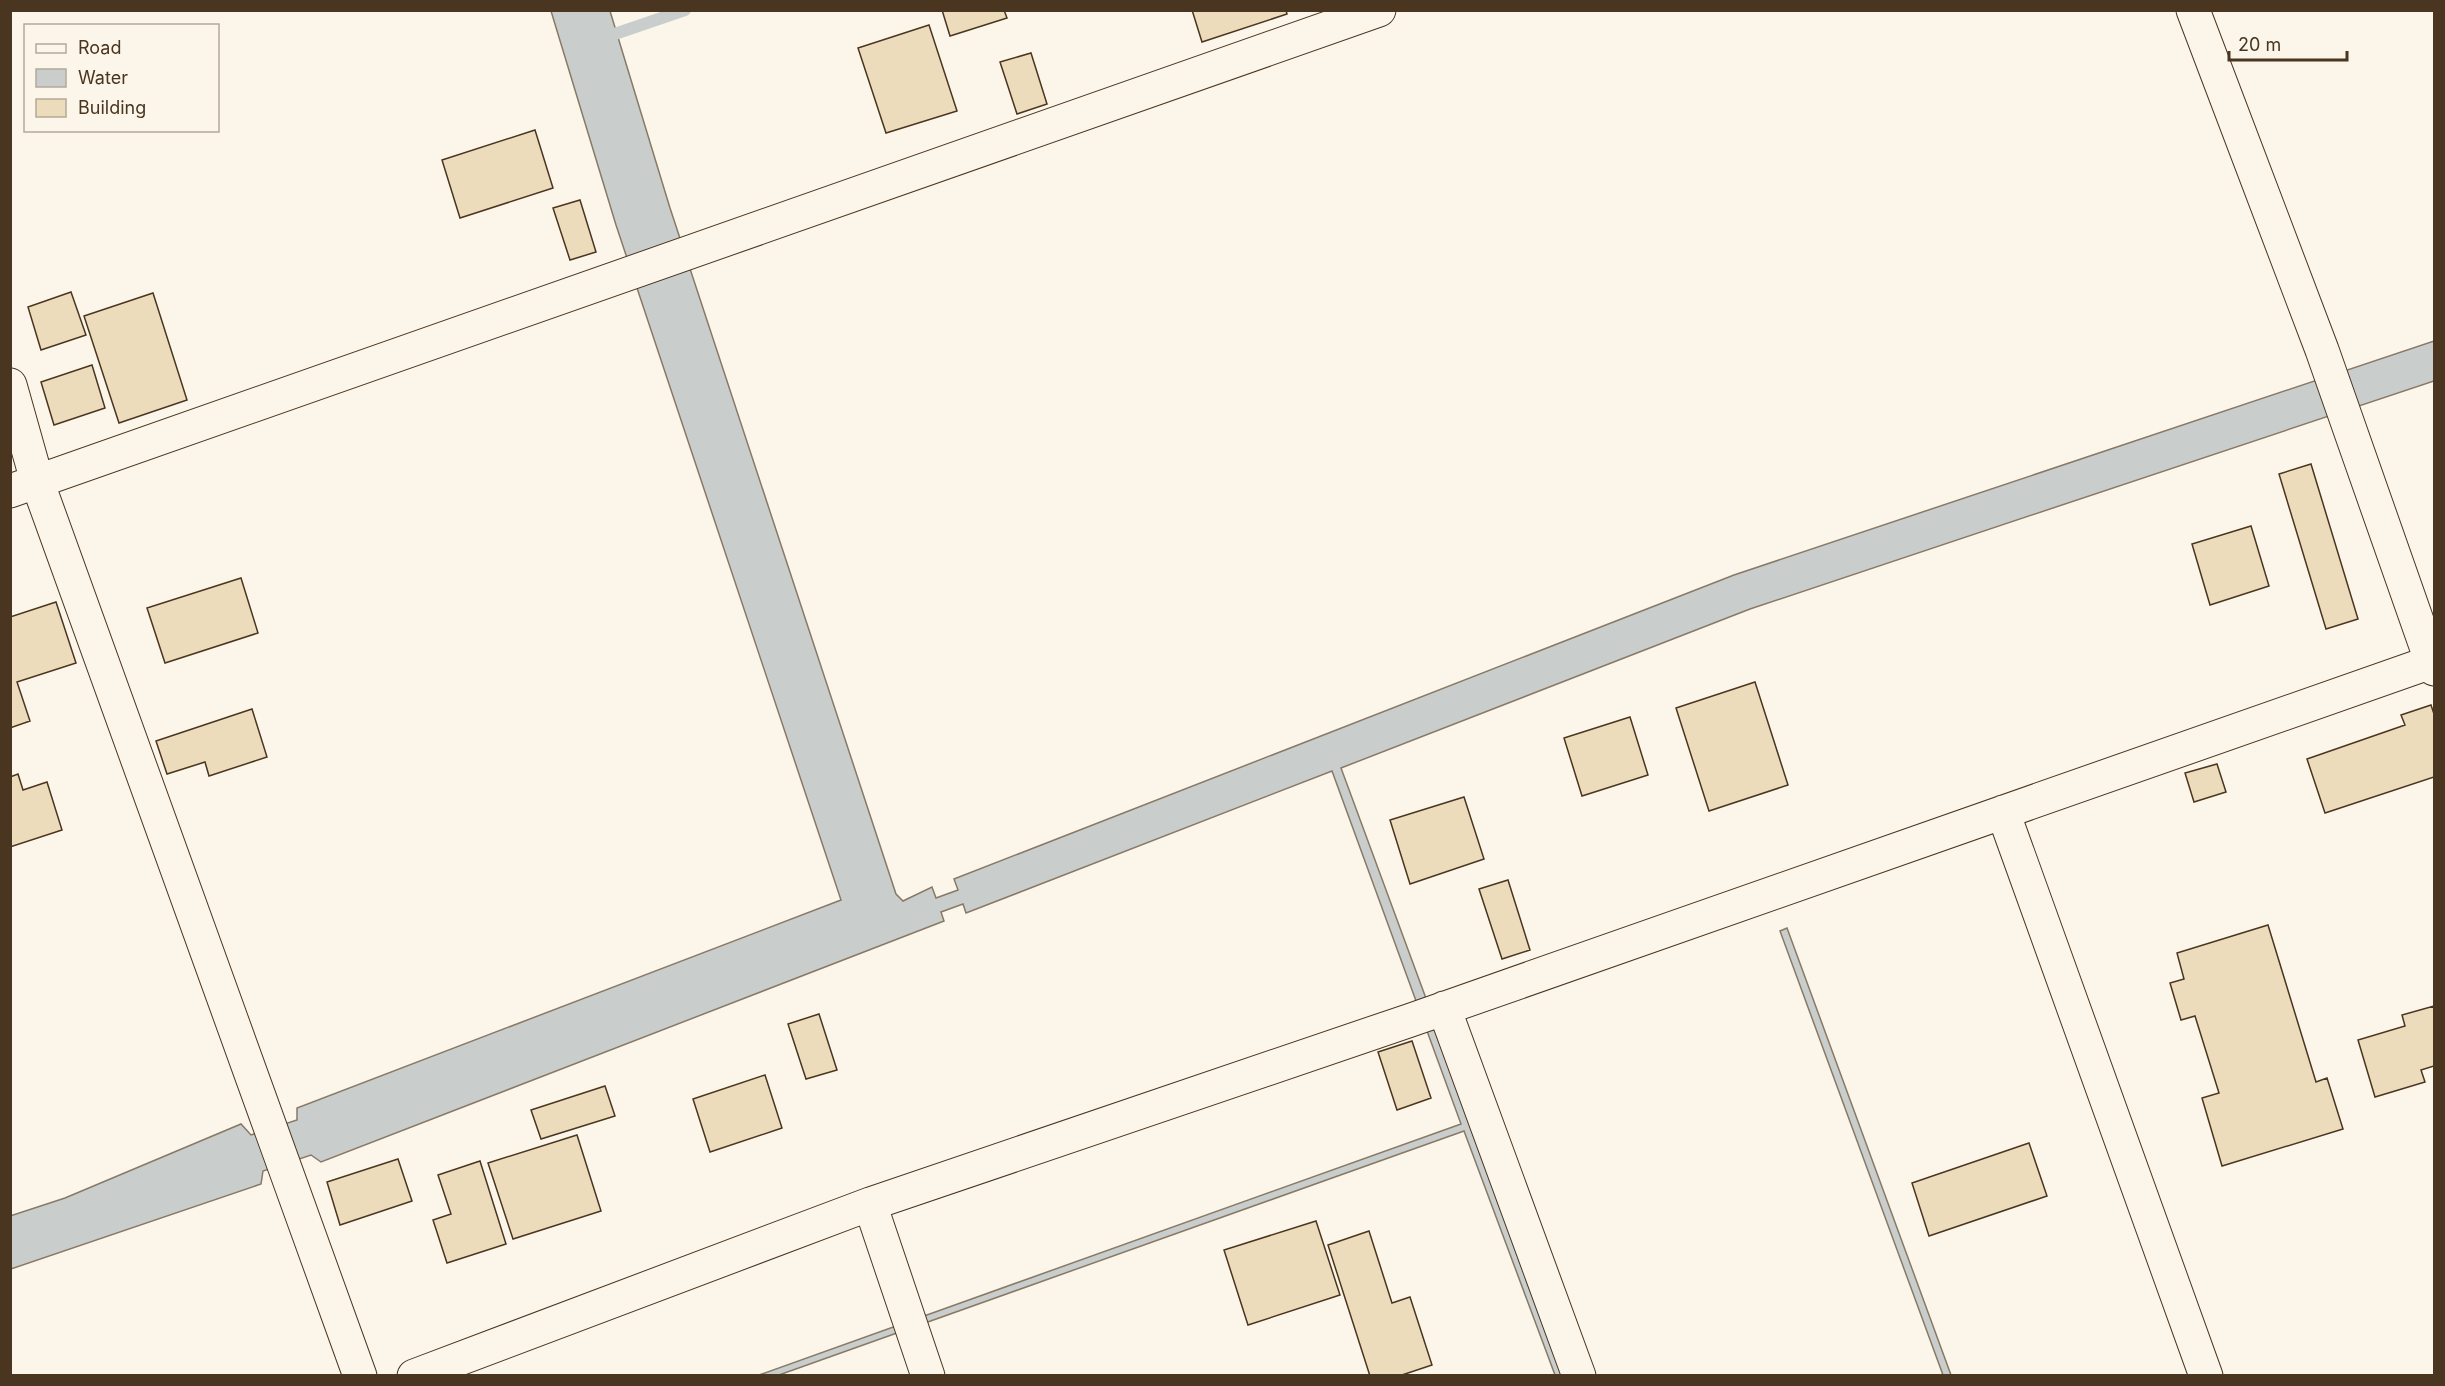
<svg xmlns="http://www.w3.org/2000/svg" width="2445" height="1386" font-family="Inter,sans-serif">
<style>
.water{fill:#c9cecd;stroke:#887966;stroke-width:1.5}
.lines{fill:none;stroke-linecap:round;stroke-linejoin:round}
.stream{stroke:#c9cecd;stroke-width:12}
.building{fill:#ecdcbc;stroke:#4a3520;stroke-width:1.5}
.street-casing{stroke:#4a3520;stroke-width:35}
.street{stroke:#fbf6e9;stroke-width:33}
</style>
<rect width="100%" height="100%" fill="#fbf6e9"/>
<path class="water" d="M551,11H610L670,208L896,894L903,901L932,887L936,898L958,890L954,879L1734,575L2434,341V381L1750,609L1341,768L1565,1375H1555L1464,1131L779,1375H759L1461,1124L1332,771L966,913L963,904L941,912L944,921L321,1162L311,1155L263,1171L261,1184L11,1269L10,1216L65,1198L241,1124L251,1135L297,1120V1108L841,900L616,225Z
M1787,928L1951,1375H1943L1780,931Z"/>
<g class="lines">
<path class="stream" d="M603,38L685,10"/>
</g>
<path class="building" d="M942,10H1004L1007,18L950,36Z
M1192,10H1286L1287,14L1202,42Z
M929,25L957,111L886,133L858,48Z
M1031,53L1047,104L1017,114L1000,62Z
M535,130L553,188L460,218L442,160Z
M580,200L596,252L570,260L553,208Z
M71,292L86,335L41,350L28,307Z
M153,293L187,400L119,423L84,316Z
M92,365L105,408L54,425L41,382Z
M2311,464L2358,619L2326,629L2279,474Z
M2251,526L2269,586L2210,605L2192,544Z
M241,578L258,633L165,663L147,608Z
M56,602L76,663L17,682L30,721L10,728V617Z
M1755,682L1788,785L1709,811L1676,708Z
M2431,705L2434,714V777L2325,813L2307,759L2405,725L2401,715Z
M252,709L267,757L209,776L205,762L167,774L156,741Z
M1630,717L1648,775L1582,796L1564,738Z
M2217,764L2226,792L2194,802L2185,773Z
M18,774L23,790L47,782L62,830L10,847V777Z
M1464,797L1484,859L1410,884L1390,820Z
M1508,880L1530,950L1502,959L1479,889Z
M2268,925L2316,1082L2327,1078L2343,1129L2222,1166L2202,1098L2219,1093L2195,1016L2181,1020L2170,983L2184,979L2177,953Z
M2434,1006V1066L2421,1070L2425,1082L2375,1097L2358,1040L2405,1026L2402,1015Z
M819,1014L837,1070L806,1079L788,1024Z
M1412,1041L1431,1098L1397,1110L1378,1052Z
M765,1075L782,1128L710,1152L693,1099Z
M605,1086L615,1116L541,1139L531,1110Z
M577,1135L601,1211L513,1239L488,1163Z
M2029,1143L2047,1196L1929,1236L1912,1183Z
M398,1159L412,1201L340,1225L327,1182Z
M480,1161L506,1244L447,1263L433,1220L451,1214L438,1175Z
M1316,1221L1340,1295L1248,1325L1224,1250Z
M1369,1231L1392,1303L1410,1297L1432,1365L1399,1376H1370L1328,1245Z"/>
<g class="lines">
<g class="street-casing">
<path id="street" d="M2193,10L2322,350L2434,669
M10,385L37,481L360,1376
M10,491L1379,10
M2003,812L2206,1376
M1444,1008L1579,1376
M870,1204L928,1376
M414,1376L870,1204L1411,1020L2434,661"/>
</g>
<use href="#street" class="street"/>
</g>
<rect width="2445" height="1386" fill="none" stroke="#4a3520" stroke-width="24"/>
<rect x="24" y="24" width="195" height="108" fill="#fbf6e9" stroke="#b4a999" stroke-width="1.5"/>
<rect x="36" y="44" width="30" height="9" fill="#fbf6e9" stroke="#b4a999" stroke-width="1.5"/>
<text x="78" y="54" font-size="18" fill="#4a3520">Road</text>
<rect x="36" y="69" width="30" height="18" fill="#c9cecd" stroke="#b4a999" stroke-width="1.5"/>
<text x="78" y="84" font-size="18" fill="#4a3520">Water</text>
<rect x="36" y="99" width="30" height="18" fill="#ecdcbc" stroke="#b4a999" stroke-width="1.5"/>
<text x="78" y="114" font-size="18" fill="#4a3520">Building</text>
<path d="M2229 51v9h118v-9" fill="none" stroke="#4a3520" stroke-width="3"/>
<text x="2238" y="51" font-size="18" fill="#4a3520" stroke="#fbf6e9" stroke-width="4.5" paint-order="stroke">20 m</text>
</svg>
